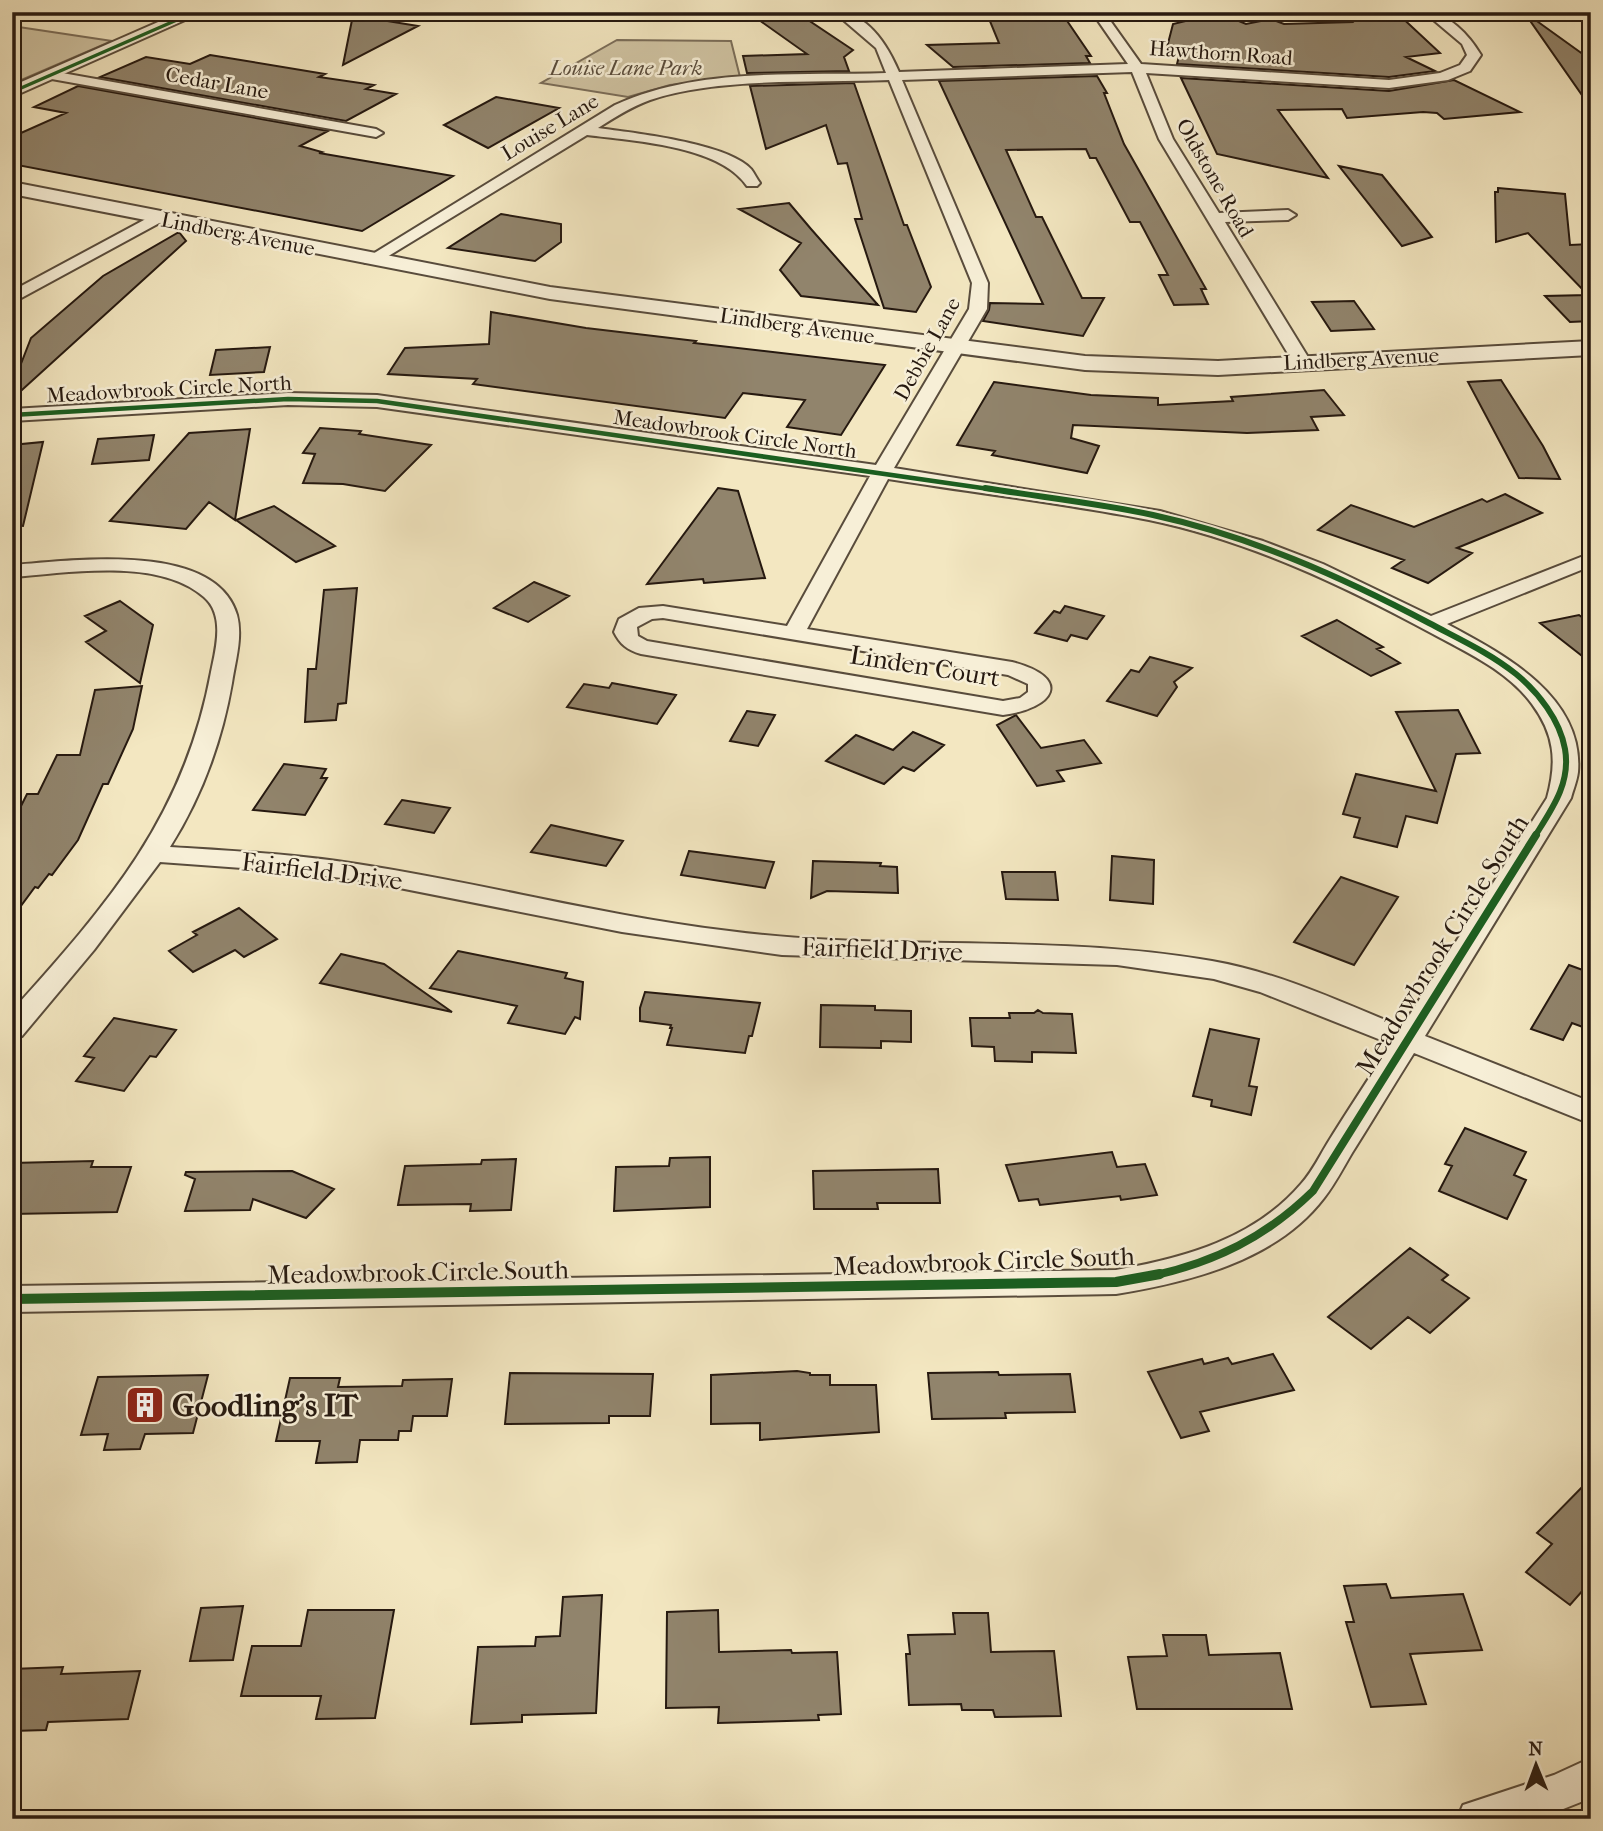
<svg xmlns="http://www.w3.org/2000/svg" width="1603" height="1831" font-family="'IM FELL French Canon',serif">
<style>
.green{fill:#d0c4a3;stroke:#7b6e5a;stroke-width:2}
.building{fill:#91846c;stroke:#261910;stroke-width:2}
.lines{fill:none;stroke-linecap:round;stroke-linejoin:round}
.minor-casing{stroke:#594c3c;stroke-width:4}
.tertiary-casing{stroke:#594c3c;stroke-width:4}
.minor{fill:#f7efd7;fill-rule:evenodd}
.tertiary{fill:#f7efd7;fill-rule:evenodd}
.cycleway-far4-casing{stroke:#f7efd7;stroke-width:6}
.cycleway-far3-casing{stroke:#f7efd7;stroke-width:7}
.cycleway-far2-casing{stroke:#f7efd7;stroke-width:10}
.cycleway-far1-casing{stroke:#f7efd7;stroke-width:12}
.cycleway-casing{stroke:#f7efd7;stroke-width:14}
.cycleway-far4{stroke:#1b5e20;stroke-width:3.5}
.cycleway-far3{stroke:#1b5e20;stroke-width:4.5}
.cycleway-far2{stroke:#1b5e20;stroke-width:6}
.cycleway-far1{stroke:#1b5e20;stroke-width:8}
.cycleway{stroke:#1b5e20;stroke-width:10}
.labels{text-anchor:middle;stroke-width:5;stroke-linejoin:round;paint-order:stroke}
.far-street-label{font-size:21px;fill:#261910;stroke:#f7efd7}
.far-park-label{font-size:21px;font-style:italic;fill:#594c3c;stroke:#f7efd7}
.street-label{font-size:26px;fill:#261910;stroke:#f7efd7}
.near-poi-label{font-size:32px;font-weight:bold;fill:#261910;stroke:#f7efd7;text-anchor:start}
</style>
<rect width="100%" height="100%" fill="#f3e7c1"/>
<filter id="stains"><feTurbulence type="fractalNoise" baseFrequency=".00286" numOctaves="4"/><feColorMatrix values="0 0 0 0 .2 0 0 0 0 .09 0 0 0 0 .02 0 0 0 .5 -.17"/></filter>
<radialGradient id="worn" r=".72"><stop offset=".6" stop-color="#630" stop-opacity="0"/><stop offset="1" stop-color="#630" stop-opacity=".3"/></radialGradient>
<path class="green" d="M12,26L112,41L12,84Z
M617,40L731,41L740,77L670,85L628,97L541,83Z"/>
<path class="building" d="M1026,12H1061L1091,56H1086L1090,63L953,67L927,45L999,43L987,14Z
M1342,12H1396L1440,53L1406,57L1435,71L1389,77L1177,64L1179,56L1165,55L1173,24L1219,13L1246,24L1271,19L1284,24L1352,22Z
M796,15L802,16L853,50L844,57L849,71L747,73L743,56L807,54L759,20Z
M369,18L418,26L343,65L352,20Z
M1534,19L1591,60V108L1531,22Z
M210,55L325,74L319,77L374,85L366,89L396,94L346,121L100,77L146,57L190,64Z
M1097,76L1107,93H1104L1124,144L1206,289H1201L1208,304L1174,305L1159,275H1168L1140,222H1130L1096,158H1090L1086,149L1006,150L1036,217H1042L1082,298H1104L1083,336L983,321L989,310L990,303L1043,304L939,81Z
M1181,78L1389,91L1454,80L1520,112L1444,119L1437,113L1423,112L1347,118L1342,109L1278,110L1328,178L1217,154Z
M854,83L904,225H907L931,287L916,312L884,308L855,219H862L847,163L838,164L826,125L766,149L750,86Z
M78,86L328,131L300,146L322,152L319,153L453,176L362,231L12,164V137L66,113L34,107Z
M496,97L559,108L488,148L444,125Z
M1339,166L1382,175L1432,237L1402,246Z
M1498,188L1565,194L1570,245L1591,244V321L1570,322L1545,296L1588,295L1528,233L1496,242L1495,192H1498Z
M789,203L811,229L878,305L801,296L780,270L801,243L739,209Z
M501,214L561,224V242L535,261L448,248Z
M179,232L186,241L12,399V387L31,338L103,276Z
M1354,301L1374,329L1331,331L1312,302Z
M491,312L586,328L696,341L694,343L885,365L841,435L787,427L805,400L743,393L725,418L473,384L477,379L388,374L405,348L489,344Z
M270,347L264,372L210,375L216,350Z
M1501,380L1543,446L1560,479L1519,478L1468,382Z
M994,382L1091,395L1158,398V405L1233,401L1231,397L1324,390L1344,415L1311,417L1318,430L1247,433L1073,425L1071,438L1099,446L1087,473L992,455L995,451L957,445Z
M320,428L361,431L359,434L431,445L385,491L343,484L303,483L315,454L303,453Z
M250,429L235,520L209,502L186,529L110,521L189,433Z
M154,435L149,460L92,464L98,439Z
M43,442L23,526L12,525V445Z
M718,488L738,491L765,578L704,583L703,579L647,584Z
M1505,494L1542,513L1457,548L1472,553L1428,583L1392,568L1404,560L1318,530L1351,505L1414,527L1482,499L1487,502Z
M274,506L335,546L296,562L236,520Z
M534,582L569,596L528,622L494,608Z
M357,588L346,703L338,704L336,720L305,722L308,669H316L324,590Z
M120,601L153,625L140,683L86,642L106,631L85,616Z
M1065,606L1104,616L1087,639L1071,635L1067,641L1035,633L1054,611L1060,613Z
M1579,615L1591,624V663L1540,623Z
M1337,620L1383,647L1377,649L1400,663L1371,676L1302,636Z
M1150,657L1192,668L1174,682L1177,687L1157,716L1107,701L1131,670L1139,672Z
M612,683L676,695L657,724L567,707L584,684L609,688Z
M142,686L133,729L108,784H103L78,840L52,875L49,874L38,888L35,887L12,918V824L27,794H38L57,755H80L95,690Z
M1458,710L1480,753L1456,754L1437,823L1406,816L1397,847L1354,837L1360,818L1343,814L1356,774L1436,791L1396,712Z
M747,711L775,715L758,746L730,741Z
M1016,715L1041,748L1084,740L1101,763L1057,771L1064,781L1037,786L997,725Z
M913,732L944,745L914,771L903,767L884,784L826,761L856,735L893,750Z
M284,764L326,769L321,778H327L305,815L253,810Z
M402,800L450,808L434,833L385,824Z
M551,825L623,841L606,866L531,852Z
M689,851L774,862L765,888L681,875Z
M1112,856L1154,860L1153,904L1110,900Z
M813,861L881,863L880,866L897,867L898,893L827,891L811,898Z
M1002,872H1055L1058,900L1006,899Z
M1341,877L1398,897L1354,965L1294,942Z
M239,908L277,939L244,957L235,950L193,972L169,951L197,935L193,932Z
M458,951L567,973L565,978L583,982L580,1019L575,1017L565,1034L508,1023L517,1006L430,988Z
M341,954L384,964L452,1012L320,983Z
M1569,965L1591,973V1030L1572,1023L1563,1040L1531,1029Z
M645,992L760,1003L752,1036H749L745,1053L667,1045L672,1028H670L671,1025L640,1021V1008Z
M821,1005L875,1006V1010L911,1011V1042L881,1041V1048L820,1047Z
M1038,1010L1043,1013L1072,1014L1076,1053L1032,1052V1062L995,1061L994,1047L972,1046L970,1018H1010L1009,1013H1034Z
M114,1018L176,1030L156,1057L150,1056L124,1091L76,1081L94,1058L84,1056Z
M1210,1029L1259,1039L1249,1086L1257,1087L1251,1115L1211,1106L1212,1100L1193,1096Z
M1465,1128L1526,1152L1514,1175L1526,1180L1507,1219L1439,1191L1452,1166L1445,1164Z
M1112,1152L1117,1167L1145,1164L1157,1195L1121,1200L1120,1196L1040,1205L1038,1199L1019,1201L1006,1165Z
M710,1157V1207L614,1211L616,1167L669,1166L670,1158Z
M516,1159L511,1210L470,1211L471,1204L398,1205L405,1166L481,1164L482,1160Z
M93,1161L91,1167H131L117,1212L12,1214V1163Z
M938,1169L940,1203H877L878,1209H814L813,1171Z
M292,1171L334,1189L306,1218L253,1199L250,1210L185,1211L195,1179L185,1175L186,1172Z
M1410,1248L1448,1275L1442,1280L1469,1298L1430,1333L1408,1317L1371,1349L1328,1317Z
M1273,1354L1294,1390L1200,1412L1209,1431L1181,1438L1148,1372L1202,1359L1204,1364L1228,1358L1232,1364Z
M797,1371L810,1373V1375H830V1385H876L879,1432L760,1440V1423L711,1424V1375Z
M998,1372L999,1375L1070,1374L1075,1412L1005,1413L1006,1418L932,1419L928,1373Z
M510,1373L653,1374L650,1416H609V1423L505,1424Z
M208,1375L193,1433L145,1434L140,1449L104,1450L108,1434L81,1435L98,1377Z
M290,1378H340L338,1387L402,1386L403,1380L452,1379L447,1416H413L411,1431H399L398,1440H360L357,1462L316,1463L320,1441H276Z
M1591,1478V1581L1570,1605L1526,1572L1552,1544L1537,1533Z
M1386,1584L1391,1598L1463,1594L1482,1650L1410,1654L1426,1704L1371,1707L1346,1622H1354L1344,1586Z
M602,1595L596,1713L522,1715V1722L471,1724L478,1647L535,1646L536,1637L560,1636L563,1597Z
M243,1606L233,1660L190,1661L201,1608Z
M308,1610H394L375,1718L316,1719L321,1696H241L252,1646H301Z
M718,1610L719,1652L791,1650L792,1653L837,1652L841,1714L818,1715L819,1720L718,1723L719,1707L666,1708L667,1612Z
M953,1613H988L991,1652L1054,1651L1061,1716L995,1717L993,1710H962L961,1704L909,1705L906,1654H910L908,1635L955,1634Z
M1163,1635H1206L1209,1655L1280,1653L1292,1709H1137L1128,1657L1167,1656Z
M63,1667L61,1674L140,1671L128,1719L48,1722L46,1730L12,1731V1669Z"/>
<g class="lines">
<g class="minor-casing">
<path id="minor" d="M834,12C867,12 887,44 899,72L1128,64L1092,12H1104L1141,64L1389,80L1440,73L1460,65L1467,55L1462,44L1424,12C1448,12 1469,35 1481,55L1470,71L1448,80L1389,88L1146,73L1173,139L1219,213L1288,210L1296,215L1288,220L1225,222L1311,362L1302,367L1293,362L1159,139L1132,72L902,80L988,283L987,309L894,468L1160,511L1263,541L1323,564L1431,616L1591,553V566L1447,624C1503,654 1584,696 1578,772C1577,781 1573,790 1571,798L1425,1036L1591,1102V1124L1414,1053C1393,1086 1373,1120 1352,1153C1343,1168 1335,1184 1324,1198C1276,1261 1189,1282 1116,1294L12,1312V1286L1116,1270C1184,1258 1254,1239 1301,1184C1313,1171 1321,1153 1330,1139C1350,1107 1371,1075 1391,1044L1260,992L1214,979L1117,965L782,955L622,932L359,880L282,871L160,862L94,950L22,1036L12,1039V1011C108,904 184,818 211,672C216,648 225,615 204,597C158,557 68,573 12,577V565C70,561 215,540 237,615C243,637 235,662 232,683C222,741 201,798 170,847C232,851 295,854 357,864C482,883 604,916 729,931C889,952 1052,933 1212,961C1277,972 1341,1002 1402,1027L1547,798C1557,762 1555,735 1532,704C1508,671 1468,653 1433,634C1344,586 1250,541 1149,520C1063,503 975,493 888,479L807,629L1012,662C1073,678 1055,708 1003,715L641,654C627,650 620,644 614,632L619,619L639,608L663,606L787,626L870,476L377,407L288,405L12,421V409L288,393L377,395L876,465L969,309L972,283L889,80C818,83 716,77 650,100C631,107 615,117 598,128C634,133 727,143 751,169C754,173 757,179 760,183L757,186H747C719,145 633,141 587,135L377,263H365L363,260L615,105C698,67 796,76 886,73L876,48ZM663,618L1008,675L1028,684V692L1020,698L1003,701L647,641L638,636L637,627L652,619Z
M51,71L376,129L383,133L376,137L46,78V72Z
M157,213L165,218L163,221L12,303V291Z
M1591,1758V1798L1538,1819H1457L1463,1805L1554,1775Z"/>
</g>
<g class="tertiary-casing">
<path id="tertiary" d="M181,12H203L12,97V86Z
M12,182L550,287L1085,356L1218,361L1591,341V355L1218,375L1085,370L550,299L12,194Z"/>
</g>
<use href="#minor" class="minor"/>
<use href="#tertiary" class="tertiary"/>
<g class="cycleway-far4-casing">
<path id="cycleway-far4" d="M12,92L195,12"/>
</g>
<g class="cycleway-far3-casing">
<path id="cycleway-far3" d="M12,415L288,399L377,401L996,490"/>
</g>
<g class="cycleway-far2-casing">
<path id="cycleway-far2" d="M985,488C1040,497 1098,503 1153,515C1250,536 1342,577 1429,623C1459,639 1490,653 1516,674C1538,692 1560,720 1565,749C1571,783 1552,809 1535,836"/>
</g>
<g class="cycleway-far1-casing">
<path id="cycleway-far1" d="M1152,1276C1215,1262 1266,1237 1313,1191L1536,835"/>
</g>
<g class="cycleway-casing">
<path id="cycleway" d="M12,1299L1116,1282L1160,1274"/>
</g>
<use href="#cycleway-far4" class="cycleway-far4"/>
<use href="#cycleway-far3" class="cycleway-far3"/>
<use href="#cycleway-far2" class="cycleway-far2"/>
<use href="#cycleway-far1" class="cycleway-far1"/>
<use href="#cycleway" class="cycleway"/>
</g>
<defs>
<g id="building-square" transform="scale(2.0125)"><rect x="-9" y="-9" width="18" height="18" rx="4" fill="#8f2418" stroke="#f7efd7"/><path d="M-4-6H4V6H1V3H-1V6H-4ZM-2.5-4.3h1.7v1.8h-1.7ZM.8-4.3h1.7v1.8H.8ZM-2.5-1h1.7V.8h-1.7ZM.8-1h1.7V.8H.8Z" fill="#fff"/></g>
</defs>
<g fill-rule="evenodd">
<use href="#building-square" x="145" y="1405"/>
</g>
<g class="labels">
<g class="far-street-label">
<text transform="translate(1221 53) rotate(4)" y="7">Hawthorn Road</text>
<text transform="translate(217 83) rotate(10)" y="7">Cedar Lane</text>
<text transform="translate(550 127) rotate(-31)" y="7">Louise Lane</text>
<text transform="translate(1215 178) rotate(60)" y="7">Oldstone Road</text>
<text transform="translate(238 234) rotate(11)" y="7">Lindberg Avenue</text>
<text transform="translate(797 326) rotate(8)" y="7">Lindberg Avenue</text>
<text transform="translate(927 349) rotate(-61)" y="7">Debbie Lane</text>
<text transform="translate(1361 359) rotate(-3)" y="7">Lindberg Avenue</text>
<text transform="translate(169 389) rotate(-3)" y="7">Meadowbrook Circle North</text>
<text transform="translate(735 434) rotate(8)" y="7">Meadowbrook Circle North</text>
</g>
<g class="far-park-label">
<text x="626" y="75">Louise Lane Park</text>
</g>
<g class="street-label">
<text transform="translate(925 666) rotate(9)" y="9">Linden Court</text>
<text transform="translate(322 871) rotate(7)" y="9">Fairfield Drive</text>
<text transform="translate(1442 945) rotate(-58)" y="9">Meadowbrook Circle South</text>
<text transform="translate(882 949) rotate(2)" y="9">Fairfield Drive</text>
<text transform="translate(984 1261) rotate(-2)" y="9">Meadowbrook Circle South</text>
<text transform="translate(418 1272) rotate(-1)" y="9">Meadowbrook Circle South</text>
</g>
<g class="near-poi-label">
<text x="172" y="1416">Goodling's IT</text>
</g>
</g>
<rect width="1603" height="1831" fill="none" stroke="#f3e7c1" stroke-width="42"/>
<rect x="14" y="14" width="1575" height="1803" fill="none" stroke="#261910" stroke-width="3.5"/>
<rect x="21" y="21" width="1561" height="1789" fill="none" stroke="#261910" stroke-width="2"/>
<g transform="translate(1536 1765) rotate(359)" stroke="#f7efd7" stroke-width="5" paint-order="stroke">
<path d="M0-5L12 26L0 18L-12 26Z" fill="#261910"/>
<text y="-10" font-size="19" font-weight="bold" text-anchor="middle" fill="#261910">N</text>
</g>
<rect width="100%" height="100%" filter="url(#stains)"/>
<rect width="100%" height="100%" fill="url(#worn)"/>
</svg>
